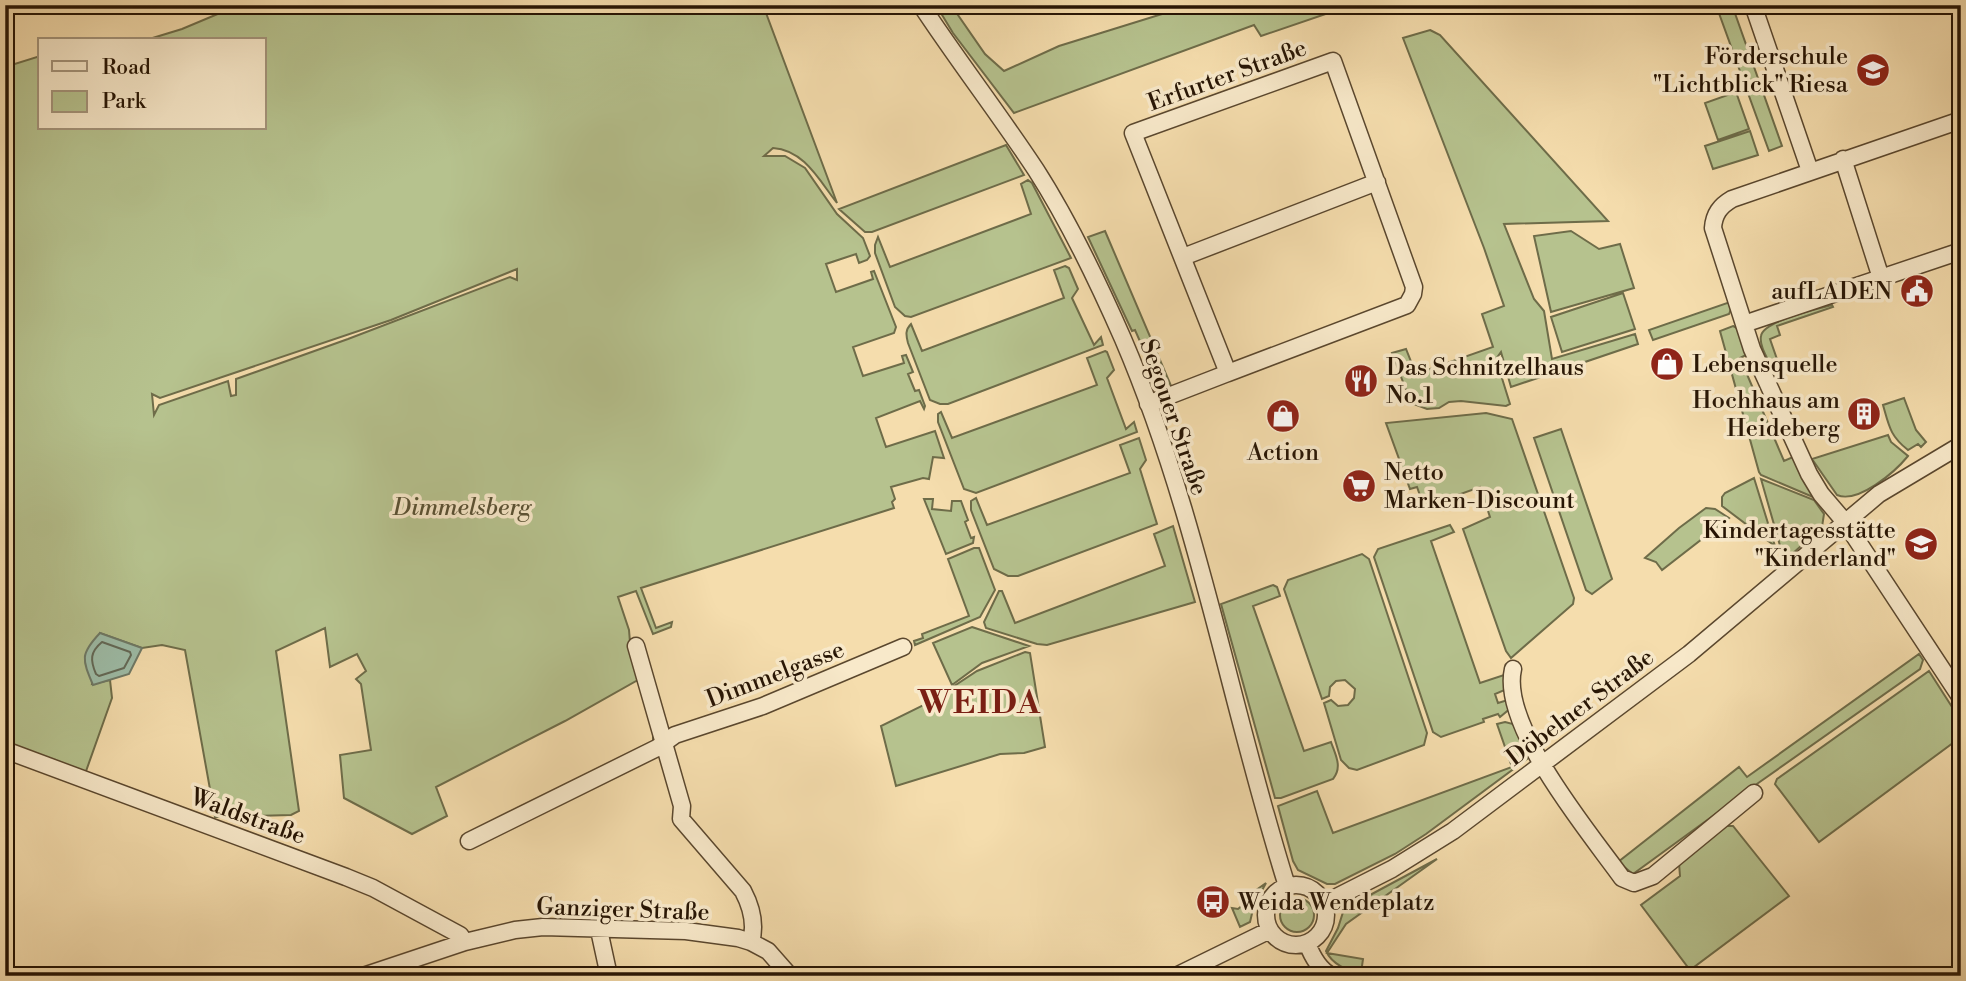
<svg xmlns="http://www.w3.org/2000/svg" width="1966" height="981" font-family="'Libre Bodoni',serif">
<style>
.green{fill:#b6c28e;stroke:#6e6c49;stroke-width:2;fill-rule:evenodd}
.water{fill:#9dbca7;stroke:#6e7966;stroke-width:2}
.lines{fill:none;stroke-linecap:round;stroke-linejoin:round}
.shore{stroke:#626856;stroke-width:2}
.minor-casing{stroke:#5a472e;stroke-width:19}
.minor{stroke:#f8e9ca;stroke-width:16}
.labels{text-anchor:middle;stroke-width:7;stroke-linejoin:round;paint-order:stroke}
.poi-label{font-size:24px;fill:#271504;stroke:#f8e9ca;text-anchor:end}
.street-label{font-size:24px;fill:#271504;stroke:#f8e9ca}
.park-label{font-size:24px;font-style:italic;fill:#595234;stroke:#f8e9ca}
.district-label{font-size:32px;font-weight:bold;letter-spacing:2px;fill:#7a1f14;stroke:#f8e9ca}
</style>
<rect width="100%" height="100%" fill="#f5ddad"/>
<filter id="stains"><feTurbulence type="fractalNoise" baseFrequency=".00286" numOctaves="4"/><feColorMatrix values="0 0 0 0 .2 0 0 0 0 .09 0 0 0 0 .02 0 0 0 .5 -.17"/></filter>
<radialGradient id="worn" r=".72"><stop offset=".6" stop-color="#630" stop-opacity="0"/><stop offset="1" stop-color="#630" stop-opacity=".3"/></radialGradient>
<path class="green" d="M239,5H763L837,203C819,180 804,150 773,148L764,156H785L805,168L837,214L863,238L870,256L867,260L859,263L856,254L826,264L836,292L873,279L871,272L874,271L896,327L894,333L853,347L863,376L904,363L902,356L906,355L913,372L908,374L915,391L919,390L925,406L924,409L920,401L876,418L886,447L935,431L944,458L933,457L929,479L923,478L891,487L895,499L892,502L894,508L641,588L656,628L672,622L671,627L653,634L636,591L618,597L629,630L630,642L657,739L653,742V732L638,680L565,721L436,787L447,816L412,834L344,798L340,755L371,750L361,684L356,679L366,671L357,654L330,667L325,628L276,651L299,811L291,815L215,817L185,650L162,645L142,648L100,633L92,684L110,680L112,698L85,774L5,744V67L40,56V128H264V40H146L182,29ZM517,269V280L510,277L348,339L236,379V395L231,396L228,381L159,405L154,415L152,394L160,398L391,320Z
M936,5H951L985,54L1004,71L1059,46L1191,5H1352L1261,36L1254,25L1014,113L953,33Z
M1716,5H1732L1782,146L1769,151Z
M1430,30L1440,35L1608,221L1504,224L1534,299L1544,311L1552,359L1635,334L1638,344L1511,387L1501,352L1496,359L1510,404L1506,406L1461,401L1449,402L1439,408L1427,409L1411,403L1392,353L1406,349L1416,374L1493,347L1482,314L1504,306L1484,248L1403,38Z
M1736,92L1749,129L1718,140L1705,103Z
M1750,131L1758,155L1713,169L1705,146Z
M1006,145L1024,175L872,232H865L839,209Z
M1028,180L1032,183L1071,258L911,317L905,316L895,307L875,253V245L878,237L890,267L1031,214L1021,184Z
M1105,231L1172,388L1161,391L1156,389L1146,366L1150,364L1135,330L1132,331L1088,237Z
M1571,231L1599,249L1620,244L1634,288L1551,312L1534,236Z
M1065,266L1069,268L1078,289L1072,298L1094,345L1101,337L1103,345L948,404H940L930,400L908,343C906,335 905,330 911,324L922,351L1064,298L1054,270Z
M1623,293L1635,329L1562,352L1551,317Z
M1730,302L1731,309L1729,314L1653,340L1649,330Z
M1832,305L1833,307L1777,326L1780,335L1770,339L1779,365L1772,368C1768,359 1759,346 1761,336C1763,321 1817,309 1832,305Z
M1733,326L1737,328L1748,354L1740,358L1784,461L1793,457L1803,478L1815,495L1813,497L1761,475L1759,472L1720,331Z
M1105,351L1107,352L1114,370L1107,378L1126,429L1134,422L1137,432L976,493L964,489L938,422V414L941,412L952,438L1097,385L1087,358Z
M1904,398L1916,430L1926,442L1921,447L1918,444L1908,450C1890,436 1889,426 1883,405Z
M1486,413L1512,419L1574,598L1573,604L1511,658L1506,651L1463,529L1490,517L1480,487L1430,505L1422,501L1417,487L1410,489L1386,423Z
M1561,429L1612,579L1592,594L1586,590L1534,438Z
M1888,435L1891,442L1908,456C1895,472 1858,504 1837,495L1812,459Z
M1139,438L1146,460L1140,469L1157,524L1018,576H1008L994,569L971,510V501L976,498L987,525L1130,473L1120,445Z
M1754,478L1775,546L1722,506V497L1725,493Z
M1761,479L1814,500L1824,514L1822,527L1791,555L1781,549Z
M924,499H933L932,509L951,511L952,501H961L968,520L965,522L971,538L974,537L973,543L946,554Z
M1706,508L1715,509L1729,518L1662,570L1656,562L1645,558L1679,528Z
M1450,525L1454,532L1431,541L1480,683L1504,675L1507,689L1495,694L1498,703L1511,699L1512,707L1500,717L1498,714L1483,719L1484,722L1441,737L1433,732L1374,557L1378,549Z
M1173,526L1195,602L1047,645L1037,644L986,628L984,622L999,591H1002L1015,623L1165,566L1154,534Z
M974,548H979L995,590L980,617L915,645L914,641L923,638L922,634L969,616L948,559Z
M1362,554L1369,559L1427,733L1424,745L1357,770L1349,768L1341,760L1324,703L1331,700L1338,706L1348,705L1354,698L1355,689L1345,680L1336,681L1330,687L1329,696L1322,699L1284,589L1288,580Z
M1273,585L1277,587L1280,596L1253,606L1304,751L1331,742C1335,754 1343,767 1333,779L1281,798H1275L1221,604Z
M972,627L1029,646L982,663L952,685L933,643Z
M1025,652L1030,653L1045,747L1024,753L1000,754L896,786L881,726L930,702L977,671Z
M1919,654L1923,660L1920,669L1754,786L1633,874L1618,862L1739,767L1747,777Z
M1929,671L1961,721V737L1819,842L1775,784L1777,779Z
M1505,722L1513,724L1527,750V759L1426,834L1395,854L1335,884H1327L1298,870L1293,861L1278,806L1317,791L1333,833L1512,767L1497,724Z
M1726,826H1733L1789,896L1690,970L1641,905L1680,876L1679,863Z
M1437,859L1346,924L1327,953L1363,959L1361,973C1347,971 1332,964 1326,951L1338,928L1344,909Z
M1266,883L1254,905L1250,922L1240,927L1232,908L1238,909L1244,904L1242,900Z
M1280 915a17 17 0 1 1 34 0a17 17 0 1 1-34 0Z"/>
<path class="water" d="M100,633L142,648L129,674L93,685C82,659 80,654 100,633Z"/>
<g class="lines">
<path class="shore" d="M102,642L130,652L131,655L124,668L99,676L96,674C90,660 90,652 102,642Z"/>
<g class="minor-casing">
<path id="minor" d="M921,5C958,61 999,114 1036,170C1070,223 1098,282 1123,339C1198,514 1230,705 1287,886
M1753,5L1810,171
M1333,61L1414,287L1413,294L1407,305L1228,373L1133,133Z
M1961,120L1732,199C1720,206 1714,214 1713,228L1752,349L1809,474L1821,494L1845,522L1961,698
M1843,159L1881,278
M1183,257L1377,182
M1744,324L1961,251
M1148,404L1228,373
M636,646L682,806L681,819L743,891C752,908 756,924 751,942
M1513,669C1500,726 1589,832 1622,878L1634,883L1653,876L1754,793
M5,750L346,877L373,888L460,935L465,942
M469,841L657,748L675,735L763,706L903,647
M1266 915a30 30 0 1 1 60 0a30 30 0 1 1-60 0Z
M1325,903L1392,869L1453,831L1689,654L1879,494L1961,445
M599,930L609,976
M1307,943C1312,956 1319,970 1332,976
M363,976L465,942L515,930L543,927L686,931L738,938L751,942L768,951L790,976
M1176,976L1270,930"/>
</g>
<use href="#minor" class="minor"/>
</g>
<defs>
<g id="school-disc" transform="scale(1.75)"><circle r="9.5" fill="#8f2418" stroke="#f8e9ca"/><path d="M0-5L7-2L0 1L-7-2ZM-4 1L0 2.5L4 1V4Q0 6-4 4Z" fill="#fff"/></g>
<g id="civic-disc" transform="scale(1.75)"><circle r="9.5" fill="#8f2418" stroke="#f8e9ca"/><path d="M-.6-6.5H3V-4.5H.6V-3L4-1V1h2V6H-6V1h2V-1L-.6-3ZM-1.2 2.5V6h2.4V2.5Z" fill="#fff"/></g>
<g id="shop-disc" transform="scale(1.75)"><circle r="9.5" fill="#8f2418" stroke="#f8e9ca"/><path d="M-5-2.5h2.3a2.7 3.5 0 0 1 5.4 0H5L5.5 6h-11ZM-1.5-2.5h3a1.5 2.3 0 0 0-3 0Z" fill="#fff"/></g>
<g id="restaurant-disc" transform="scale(1.75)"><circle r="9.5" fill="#8f2418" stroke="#f8e9ca"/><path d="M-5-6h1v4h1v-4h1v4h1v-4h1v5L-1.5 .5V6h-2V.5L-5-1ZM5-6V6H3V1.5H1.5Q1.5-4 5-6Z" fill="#fff"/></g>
<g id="building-disc" transform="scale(1.75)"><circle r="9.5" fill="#8f2418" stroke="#f8e9ca"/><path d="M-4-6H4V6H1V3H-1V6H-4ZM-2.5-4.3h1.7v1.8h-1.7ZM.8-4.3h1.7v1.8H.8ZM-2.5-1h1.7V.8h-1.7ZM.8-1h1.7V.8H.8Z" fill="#fff"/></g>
<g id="supermarket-disc" transform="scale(1.75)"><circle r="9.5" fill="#8f2418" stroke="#f8e9ca"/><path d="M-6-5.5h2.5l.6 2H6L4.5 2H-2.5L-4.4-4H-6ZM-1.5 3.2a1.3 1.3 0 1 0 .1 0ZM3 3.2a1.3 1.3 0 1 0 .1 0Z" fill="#fff"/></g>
<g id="bus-disc" transform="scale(1.75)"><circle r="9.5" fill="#8f2418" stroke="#f8e9ca"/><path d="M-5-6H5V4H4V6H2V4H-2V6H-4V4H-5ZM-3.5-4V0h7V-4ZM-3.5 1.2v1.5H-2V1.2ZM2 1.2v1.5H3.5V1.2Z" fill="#fff"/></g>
</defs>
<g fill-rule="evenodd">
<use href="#school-disc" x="1873" y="70"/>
<use href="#civic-disc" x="1917" y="291"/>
<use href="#shop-disc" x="1667" y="364"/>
<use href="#restaurant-disc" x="1361" y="381"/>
<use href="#building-disc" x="1864" y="414"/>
<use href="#shop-disc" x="1283" y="416"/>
<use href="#supermarket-disc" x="1359" y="486"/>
<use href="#school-disc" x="1921" y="544"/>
<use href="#bus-disc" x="1213" y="902"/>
</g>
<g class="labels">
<g class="poi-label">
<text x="1848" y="64">Förderschule<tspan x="1848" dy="28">"Lichtblick" Riesa</tspan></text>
<text x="1892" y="299">aufLADEN</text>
<text x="1692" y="372" text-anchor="start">Lebensquelle</text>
<text x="1386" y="375" text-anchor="start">Das Schnitzelhaus<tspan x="1386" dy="28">No.1</tspan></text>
<text x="1840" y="408">Hochhaus am<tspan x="1840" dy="28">Heideberg</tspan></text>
<text x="1283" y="460" text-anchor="middle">Action</text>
<text x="1384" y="480" text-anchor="start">Netto<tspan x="1384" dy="28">Marken-Discount</tspan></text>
<text x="1896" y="538">Kindertagesstätte<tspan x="1896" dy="28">"Kinderland"</tspan></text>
<text x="1238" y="910" text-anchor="start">Weida Wendeplatz</text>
</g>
<g class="street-label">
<text transform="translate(1227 75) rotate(-20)" y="8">Erfurter Straße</text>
<text transform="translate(1174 417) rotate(71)" y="8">Segouer Straße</text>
<text transform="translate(775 674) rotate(-21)" y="8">Dimmelgasse</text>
<text transform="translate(1580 707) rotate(-37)" y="8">Döbelner Straße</text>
<text transform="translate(248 816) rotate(20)" y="8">Waldstraße</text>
<text transform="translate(623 909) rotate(2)" y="8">Ganziger Straße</text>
</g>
<g class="park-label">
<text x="462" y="515">Dimmelsberg</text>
</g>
<g class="district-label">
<text x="980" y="713">WEIDA</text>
</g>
</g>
<rect width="1966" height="981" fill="none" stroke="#f5ddad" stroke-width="28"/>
<rect x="7" y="7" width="1952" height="967" fill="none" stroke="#271504" stroke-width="3.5"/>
<rect x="14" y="14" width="1938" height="953" fill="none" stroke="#271504" stroke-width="2"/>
<rect x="38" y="38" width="228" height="91" fill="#f8e9ca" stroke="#a4947b" stroke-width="2"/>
<rect x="52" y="61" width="35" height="10" fill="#f8e9ca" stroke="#a4947b" stroke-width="2"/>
<text x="102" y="74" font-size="21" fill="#271504">Road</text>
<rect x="52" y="91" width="35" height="21" fill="#b6c28e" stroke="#a4947b" stroke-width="2"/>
<text x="102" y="108" font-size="21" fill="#271504">Park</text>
<rect width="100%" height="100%" filter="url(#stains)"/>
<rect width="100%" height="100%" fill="url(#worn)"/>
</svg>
